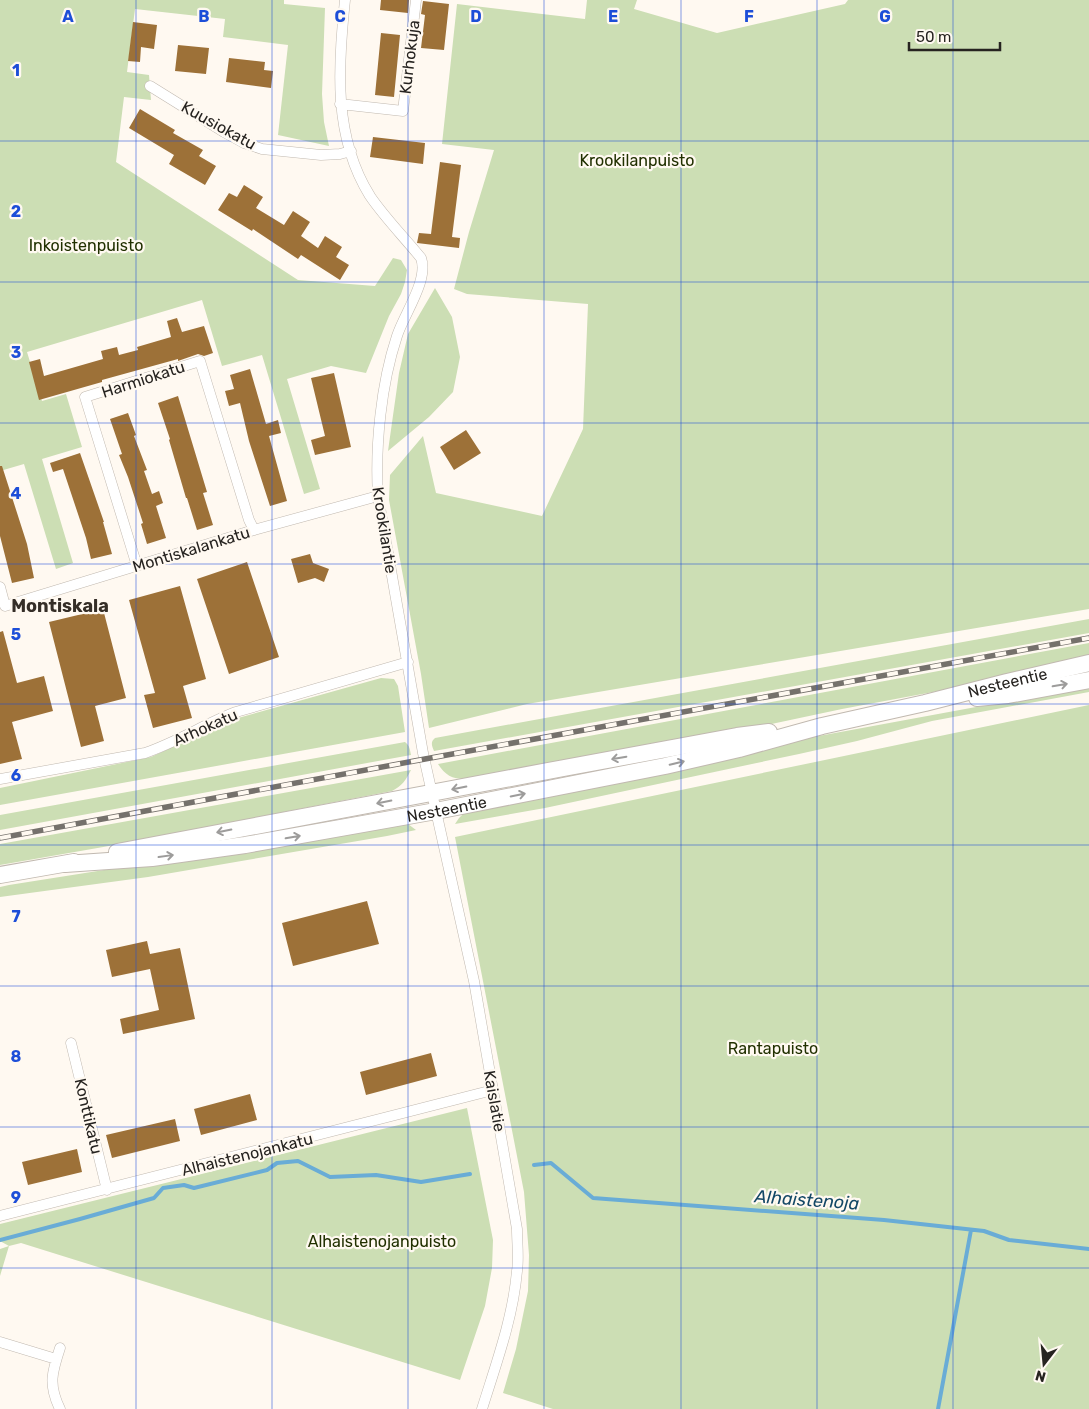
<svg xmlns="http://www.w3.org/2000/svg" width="1089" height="1409" font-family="Rubik,sans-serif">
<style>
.green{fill:#ccdeb4}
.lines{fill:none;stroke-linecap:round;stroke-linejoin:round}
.stream{stroke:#69acd6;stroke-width:4}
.building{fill:#9d7138}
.street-casing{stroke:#c1b9b0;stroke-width:11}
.primary-casing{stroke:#c1b9b0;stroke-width:18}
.street{stroke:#fff;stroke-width:10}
.primary{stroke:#fff;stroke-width:16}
.rail-casing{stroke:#75716c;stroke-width:5.5}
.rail{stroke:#fff9f1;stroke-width:4;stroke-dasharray:11;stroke-linecap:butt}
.oneway{stroke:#9d9c9b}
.grid{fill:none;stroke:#1d4ed8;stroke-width:1;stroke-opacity:0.55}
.labels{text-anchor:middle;stroke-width:4.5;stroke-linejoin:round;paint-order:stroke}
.street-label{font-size:16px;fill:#262320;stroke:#fff9f1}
.park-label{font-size:16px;fill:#213000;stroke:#fff9f1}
.neighbourhood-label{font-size:18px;font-weight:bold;fill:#352e27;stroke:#fff9f1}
.water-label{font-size:18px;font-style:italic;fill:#144866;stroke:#fff9f1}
.grid-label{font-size:16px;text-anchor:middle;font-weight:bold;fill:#1d4ed8;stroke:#fff9f1;stroke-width:4.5;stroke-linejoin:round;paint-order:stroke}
</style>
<rect width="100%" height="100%" fill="#fff9f1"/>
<path class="green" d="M0,0H284V4L325,8L322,94L324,122L329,146L278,135L288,45L223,37L225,19L135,9L127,72L149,75L151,100L124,97L116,162L298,280L375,286L393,258L401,260L407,270L405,282L401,294L389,316L366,373L331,366L287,379L320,489L304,494L262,355L222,366L202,300L27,352L42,401L66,394L82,447L42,459L73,563L56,569L24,464L0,471Z
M587,0H637L634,9L717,33L845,4L848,0H1089V609L527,704L429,728L421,674L389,500L390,475L423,436L436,493L542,516L583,429L588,304L467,294L454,289L469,232L494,150L442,144L457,4L585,19Z
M435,288L452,317L460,357L453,392L429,417L388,451L399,373L408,334Z
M1089,619V633L434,751C432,746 430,742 435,738Z
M1089,643V657L949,689L842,709L733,732L465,779C452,779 445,775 438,764Z
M381,678L394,679L398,686L405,732L0,805V788L151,757L231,720Z
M1089,686V692L932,721L857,741L799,754L545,808L455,824L459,818L466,811L797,740Z
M1089,705V1409H553L503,1393L516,1349L528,1291L529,1255L524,1192L455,837Z
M405,742C410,746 410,750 411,755L0,830V815Z
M411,770C406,780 402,786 392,791L109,846L0,865V844Z
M401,823L408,824L416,830L387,836L148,877L0,897V887L9,885Z
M467,1108L493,1240L492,1268L485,1306L460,1380L21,1243L9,1246L0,1276V1249L9,1246L0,1241V1224Z"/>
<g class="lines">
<path class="stream" d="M534,1165L551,1163L593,1198L884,1220L984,1231L1009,1240L1089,1249
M0,1240L80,1219L154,1198L163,1188L184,1185L194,1188L267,1170L277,1163L298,1161L330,1177L376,1175L421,1182L470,1174
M938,1409L971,1230"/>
</g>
<path class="building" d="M381,0H409L408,13L380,10Z
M423,1L449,4L444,50L421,48L425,15L421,14Z
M133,22L157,25L154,49L141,47L140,62L128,61Z
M381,33L400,35L394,97L375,95Z
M178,45L209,48L206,74L175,71Z
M229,58L265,62L264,70L273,71L271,88L226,82Z
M140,109L175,130L173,133L203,150L199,156L216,166L205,185L169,164L174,155L129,128Z
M373,137L425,143L423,164L370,157Z
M440,162L461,165L452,237L460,238L459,248L417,243L419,233L431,234Z
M244,185L263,197L256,208L284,225L293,211L310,222L301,236L318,248L325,236L342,247L336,257L349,265L340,280L301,255L298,259L253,229L252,231L218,210L229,193L237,197Z
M177,318L182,332L204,326L213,353L204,356L198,354L178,361V359L102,380V382L39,400L29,362L40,359L44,376L103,359L101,351L117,347L119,355L138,350L137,347L171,337L167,321Z
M250,369L266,424L278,420L281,433L269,436L287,501L270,506L249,441L240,403L229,406L225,391L234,389L230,375Z
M334,373L351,447L315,455L311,440L325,436L311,378Z
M178,396L207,492L203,493L213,525L197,530L187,498H186L169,440L170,439L158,403Z
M128,413L136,435L134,436L147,470L144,471L152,494L159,491L163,503L156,506L166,538L147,544L141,524L143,523L128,477L119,455L122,454L110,419Z
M466,430L481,453L454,470L440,447Z
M80,453L104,522H103L112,554L91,559L86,538L63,469L53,472L50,463Z
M0,466H2L27,544L34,578L12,583L0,536Z
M310,554L313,563L329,569L324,582L315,578L298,583L291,559Z
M247,562L279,657L229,674L197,579Z
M180,586L206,679L183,686L192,718L153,728L144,695L155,693L129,600Z
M103,609L126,698L95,706L104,741L81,747L49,622Z
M3,631L17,683L44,676L53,711L12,722L22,759L0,764V632Z
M367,901L379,944L293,966L282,923Z
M147,941L150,954L180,948L195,1019L123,1034L120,1019L159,1010L150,969L112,977L106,950Z
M431,1053L437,1076L366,1095L360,1072Z
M250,1094L257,1120L201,1135L194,1109Z
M175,1119L180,1141L112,1158L106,1135Z
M77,1149L82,1172L28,1185L22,1162Z"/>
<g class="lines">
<g class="street-casing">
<path id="street" d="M345,0C338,66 333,137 370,196C385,218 404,237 421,258C429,280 404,314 397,336C381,384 375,446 378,496L423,753L474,981L517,1229C517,1243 519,1258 517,1271C513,1318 496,1364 482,1409
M150,86L224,132L244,143L262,149L321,155L340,154L351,151
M340,104L403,111L416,0
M137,566L85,397L200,361L249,520L254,530
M0,587L5,606L254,530L378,496
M0,779L145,753C177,742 205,724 236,712L408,662
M71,1043L107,1190
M0,1216L493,1090
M0,1342L56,1359
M60,1409C48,1385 52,1372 60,1348"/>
</g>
<g class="primary-casing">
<g id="primary">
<path d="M977,698L1008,695L1089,680"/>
<path d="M117,852L564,768L737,736L769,732"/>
<path id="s1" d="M65,864L152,858L245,845L436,811L665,766L739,749L822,726L925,703L1007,682L1089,663"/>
<path d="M0,875L74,862"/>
</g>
</g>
<use href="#street" class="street"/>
<use href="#primary" class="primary"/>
<g class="rail-casing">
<path id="rail" d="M0,838L425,759L1089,638"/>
</g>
<use href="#rail" class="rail"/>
</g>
<defs><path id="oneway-shaft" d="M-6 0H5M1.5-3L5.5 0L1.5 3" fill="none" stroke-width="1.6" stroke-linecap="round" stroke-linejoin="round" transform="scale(1.25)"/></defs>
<g class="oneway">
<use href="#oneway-shaft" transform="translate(1060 685) rotate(-10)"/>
<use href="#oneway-shaft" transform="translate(619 758) rotate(170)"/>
<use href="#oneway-shaft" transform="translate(677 763) rotate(-13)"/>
<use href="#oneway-shaft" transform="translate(459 788) rotate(169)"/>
<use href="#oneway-shaft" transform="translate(518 795) rotate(-11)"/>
<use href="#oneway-shaft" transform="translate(384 802) rotate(169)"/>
<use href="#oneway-shaft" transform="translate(224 831) rotate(169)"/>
<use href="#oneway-shaft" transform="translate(293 837) rotate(-10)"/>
<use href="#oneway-shaft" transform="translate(166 856) rotate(-8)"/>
</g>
<path class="grid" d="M136,0V1409M272,0V1409M408,0V1409M544,0V1409M681,0V1409M817,0V1409M953,0V1409M0,141H1089M0,282H1089M0,423H1089M0,564H1089M0,704H1089M0,845H1089M0,986H1089M0,1127H1089M0,1268H1089"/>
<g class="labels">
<g class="street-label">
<text transform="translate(409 57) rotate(-83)" y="6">Kurhokuja</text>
<text transform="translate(219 125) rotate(29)" y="6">Kuusiokatu</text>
<text transform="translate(143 379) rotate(-18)" y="6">Harmiokatu</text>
<text transform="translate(385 530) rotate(81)" y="6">Krookilantie</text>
<text transform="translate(191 549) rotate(-17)" y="6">Montiskalankatu</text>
<text dy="6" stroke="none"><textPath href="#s1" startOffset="961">Nesteentie</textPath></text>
<text transform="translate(205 727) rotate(-24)" y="6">Arhokatu</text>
<text dy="6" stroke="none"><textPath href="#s1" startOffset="386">Nesteentie</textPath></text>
<text transform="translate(495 1101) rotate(80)" y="6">Kaislatie</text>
<text transform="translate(89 1116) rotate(77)" y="6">Konttikatu</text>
<text transform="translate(247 1154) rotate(-14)" y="6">Alhaistenojankatu</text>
</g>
<g class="park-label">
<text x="637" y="166">Krookilanpuisto</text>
<text x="86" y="251">Inkoistenpuisto</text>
<text x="773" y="1054">Rantapuisto</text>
<text x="382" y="1247">Alhaistenojanpuisto</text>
</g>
<g class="neighbourhood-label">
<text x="60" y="612">Montiskala</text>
</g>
<g class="water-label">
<text transform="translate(807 1200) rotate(4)" y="6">Alhaistenoja</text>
</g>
</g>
<g class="grid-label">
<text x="68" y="22">A</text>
<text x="204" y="22">B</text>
<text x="340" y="22">C</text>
<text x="476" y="22">D</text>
<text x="613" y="22">E</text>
<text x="749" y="22">F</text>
<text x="885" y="22">G</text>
<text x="16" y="76">1</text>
<text x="16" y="217">2</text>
<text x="16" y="358">3</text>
<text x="16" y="499">4</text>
<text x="16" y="640">5</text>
<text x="16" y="781">6</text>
<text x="16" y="922">7</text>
<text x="16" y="1062">8</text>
<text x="16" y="1203">9</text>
</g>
<g transform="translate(1044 1364) rotate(196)" stroke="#fff9f1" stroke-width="4" paint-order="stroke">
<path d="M0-4L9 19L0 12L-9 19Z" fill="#262320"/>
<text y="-8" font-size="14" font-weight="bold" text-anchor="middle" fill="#262320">N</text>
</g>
<path d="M909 42v8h91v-8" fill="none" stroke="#262320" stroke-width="2.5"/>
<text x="916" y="42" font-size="15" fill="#262320" stroke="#fff9f1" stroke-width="4" paint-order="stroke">50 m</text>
</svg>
